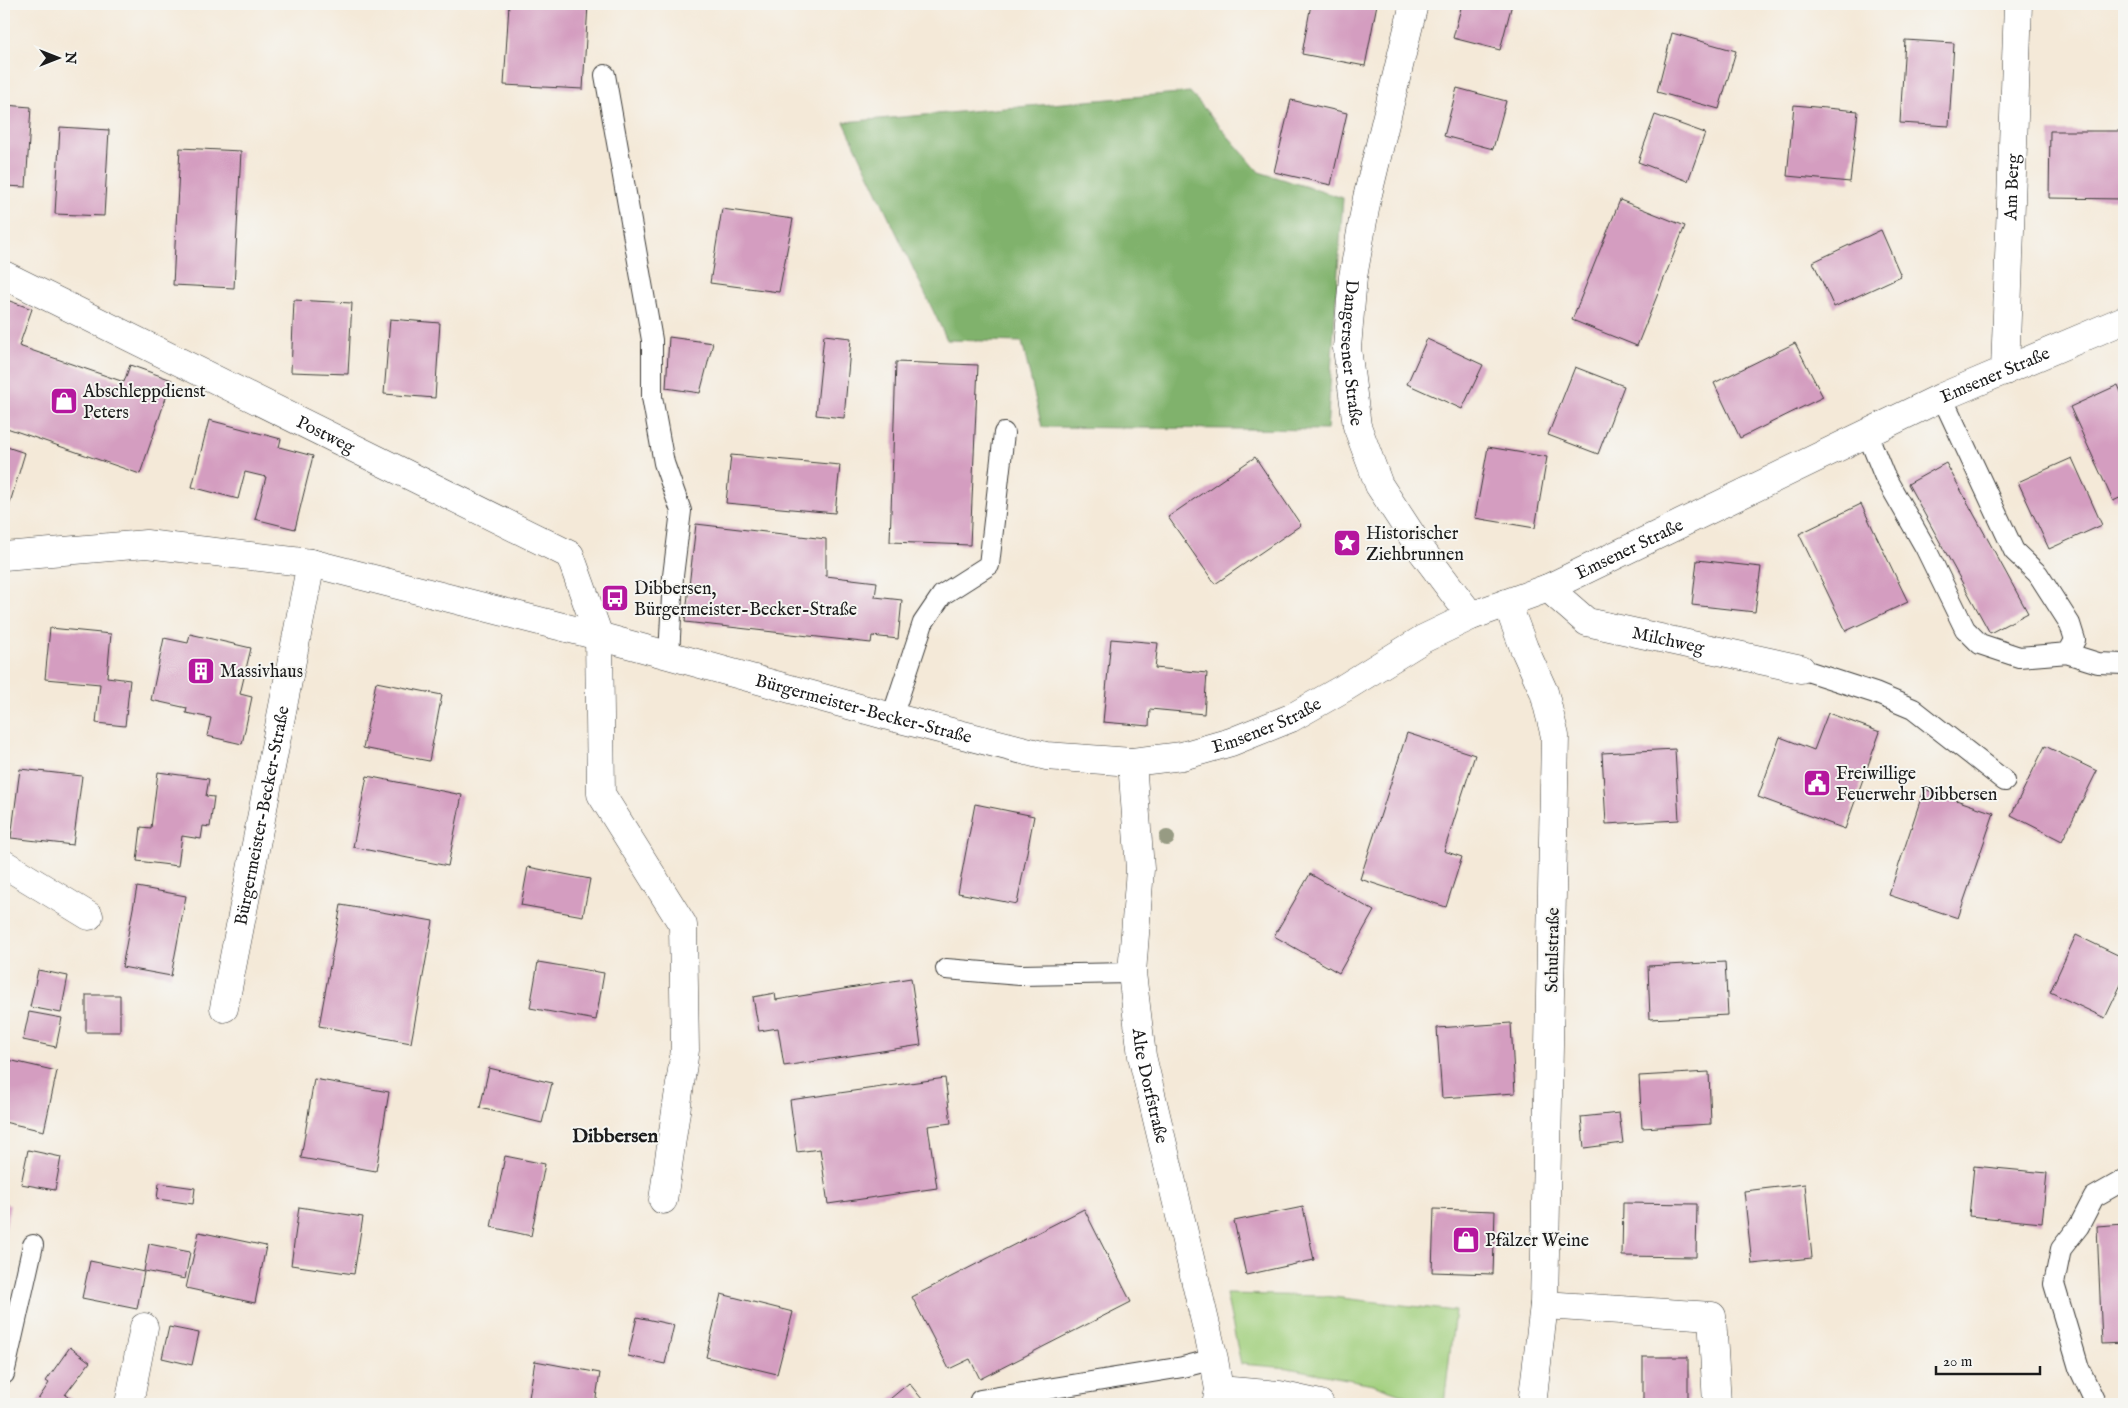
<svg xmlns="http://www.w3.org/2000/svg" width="2128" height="1408" font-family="'IM FELL English',serif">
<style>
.green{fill:#a1cf7d;stroke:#5e764c}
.forest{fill:#80b26c;stroke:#4e6744}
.building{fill:#d49dc0}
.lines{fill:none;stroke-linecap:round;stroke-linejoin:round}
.lane-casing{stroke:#3c3b38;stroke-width:22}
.street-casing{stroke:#3c3b38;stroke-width:29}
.secondary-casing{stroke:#3c3b38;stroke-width:29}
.lane{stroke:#fff;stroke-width:20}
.street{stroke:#fff;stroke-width:28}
.secondary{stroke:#fff;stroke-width:28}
.tree{fill:#979b83}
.labels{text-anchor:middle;stroke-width:4;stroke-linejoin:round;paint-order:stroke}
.street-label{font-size:18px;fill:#1c1c1c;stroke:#f6f6f2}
.poi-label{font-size:18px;fill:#1c1c1c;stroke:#f6f6f2;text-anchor:start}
.quarter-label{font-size:20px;font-weight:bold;fill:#1c1c1c;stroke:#f6f6f2}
</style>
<rect width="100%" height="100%" fill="#f6f6f2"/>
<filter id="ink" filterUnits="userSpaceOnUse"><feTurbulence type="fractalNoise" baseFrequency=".02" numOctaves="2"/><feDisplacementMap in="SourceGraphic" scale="10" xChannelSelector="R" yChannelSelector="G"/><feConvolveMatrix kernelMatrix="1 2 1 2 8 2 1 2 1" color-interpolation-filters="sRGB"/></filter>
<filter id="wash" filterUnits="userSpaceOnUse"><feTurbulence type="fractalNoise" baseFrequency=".0096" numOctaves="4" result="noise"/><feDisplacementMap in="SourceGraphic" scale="20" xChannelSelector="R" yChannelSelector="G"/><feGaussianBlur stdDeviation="1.12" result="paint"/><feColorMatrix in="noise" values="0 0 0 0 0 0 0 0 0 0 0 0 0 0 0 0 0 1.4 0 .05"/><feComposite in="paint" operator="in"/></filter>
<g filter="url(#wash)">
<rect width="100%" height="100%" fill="#f4e9d8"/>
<path class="green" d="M1226,1294L1324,1296L1455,1311L1444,1404H1429L1373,1384L1288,1368L1241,1364Z"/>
<path class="forest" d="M1190,92L1259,172L1343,198L1327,430L1042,427L1022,342L947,340L844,122Z"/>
<g id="blocks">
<path class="building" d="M509,4H588L583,89L504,85Z
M1311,4H1377L1365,66L1302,54Z
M1462,4H1512L1500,50L1453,38Z
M1672,33L1736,51L1719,109L1657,92Z
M1905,40L1954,43L1949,126L1900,123Z
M1457,88L1506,101L1493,149L1444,136Z
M1291,100L1347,113L1331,185L1274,172Z
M4,105L31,107L26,187L4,186Z
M1794,105L1858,111L1850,182L1787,176Z
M1655,115L1705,133L1688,181L1638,162Z
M60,127L109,130L104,216L55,214Z
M2050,131H2124V199L2049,198Z
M180,148L241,151L234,288L173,285Z
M1620,200L1685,226L1637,346L1572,320Z
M722,209L793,219L779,292L710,283Z
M1881,230L1901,276L1834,307L1813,262Z
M4,299L32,309L19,346L124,382L130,365L172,380L140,474L4,427Z
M294,300L352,303L348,374L291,372Z
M390,319L440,323L435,398L384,394Z
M824,335L851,338L844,418L816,415Z
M669,337L713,343L700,393L666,388Z
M1427,339L1483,365L1462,409L1407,384Z
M1795,343L1823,397L1740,438L1714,383Z
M896,362L978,365L970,545L890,542Z
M1575,367L1624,386L1598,454L1548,435Z
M2118,385L2124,399V496L2113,501L2070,407Z
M209,420L281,439L279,447L313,456L295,529L255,519L266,477L245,472L238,499L192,487Z
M4,446L25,453L6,516H4Z
M1488,447L1547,457L1535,528L1475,518Z
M731,455L840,465L835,513L726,503Z
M1255,457L1301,525L1215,584L1168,517Z
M2072,458L2102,525L2049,549L2018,482Z
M1946,463L2028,613L1990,633L1908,484Z
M1861,504L1908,602L1846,631L1799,534Z
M696,524L826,539V576L877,582L875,597L902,600L898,639L872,636L871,643L685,622Z
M1697,560L1761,567L1755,612L1692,605Z
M50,628L111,634L107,677L130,680L125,726L96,723L100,684L45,679Z
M190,634L251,648L240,694L252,697L242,744L207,736L211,718L186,713L187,708L151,700L164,638L188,643Z
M1111,639L1158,643L1155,668L1207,673L1204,714L1150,709L1149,726L1103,722Z
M376,682L442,695L429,761L363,748Z
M1828,713L1880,732L1845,829L1758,797L1780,737L1814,750Z
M1407,733L1475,755L1444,851L1462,857L1446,907L1360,879Z
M2045,746L2097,771L2062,841L2011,815Z
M1675,749L1679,820L1606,824L1602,753Z
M20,769L82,776L73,845L11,838Z
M158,772L209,779L206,796L214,797L210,827L203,826L201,839L182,836L178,866L137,861L141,827L151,828Z
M367,776L462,795L448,866L353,847Z
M1924,789L1994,813L1958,918L1889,895Z
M975,804L1034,816L1017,904L958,893Z
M528,867L590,879L583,916L521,905Z
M1310,874L1374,911L1339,973L1274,936Z
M137,887L186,896L171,976L122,967Z
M341,905L433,921L411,1043L319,1026Z
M2076,935L2124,958V978L2105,1018L2050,992Z
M538,962L604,973L596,1020L530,1008Z
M1725,962L1728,1015L1650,1019L1648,966Z
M38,970L68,976L61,1013L30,1007Z
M911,978L921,1045L784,1066L778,1028L759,1031L753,997L775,993L776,1000Z
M86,995H120V1032H86Z
M29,1012L62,1018L56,1047L23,1040Z
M1511,1023L1515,1093L1442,1098L1437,1028Z
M4,1059L57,1071L44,1131L4,1122Z
M489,1068L552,1083L542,1123L480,1108Z
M1709,1072L1711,1124L1642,1128L1639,1076Z
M945,1078L951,1123L928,1126L937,1188L828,1204L820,1149L797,1152L790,1100Z
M314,1079L389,1092L376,1171L301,1158Z
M1619,1113L1623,1143L1584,1148L1581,1117Z
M28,1150L61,1157L55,1190L21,1184Z
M505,1156L545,1164L531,1236L491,1227Z
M1974,1166L2047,1173L2042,1223L1969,1216Z
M159,1183L195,1188L193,1204L157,1199Z
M1805,1184L1812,1258L1752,1264L1744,1191Z
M1623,1203L1697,1204L1696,1257L1622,1256Z
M4,1204L10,1205L5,1232H4Z
M299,1207L363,1217L354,1274L291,1265Z
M1303,1207L1314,1260L1246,1275L1234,1221Z
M1084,1209L1131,1302L980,1379L970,1359L949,1369L912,1297Z
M1434,1209L1495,1211L1493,1274L1432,1272Z
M2124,1224V1343L2102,1344L2097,1226Z
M199,1232L266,1246L255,1303L186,1288Z
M149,1244L190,1252L185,1279L144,1271Z
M90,1261L144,1272L137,1309L82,1298Z
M721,1294L793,1312L777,1374L706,1357Z
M637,1317L674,1325L665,1364L628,1356Z
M169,1327L199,1333L192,1365L162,1358Z
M70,1347L90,1362L65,1395L79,1404H35L49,1383L46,1381Z
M1643,1357H1688V1404H1643Z
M535,1361L600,1373L595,1404H528Z
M909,1383L926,1404H884Z"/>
</g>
</g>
<g filter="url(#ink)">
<use href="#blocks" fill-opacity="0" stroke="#3c3b38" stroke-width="1"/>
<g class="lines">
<g class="lane-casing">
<path id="lane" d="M605,75L652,340V397L664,463L681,511L673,576L669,657
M1867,433L1884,475L1925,547L1965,629L1980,644L2019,657L2068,653L2075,640L2070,624L2038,574L2014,551L1942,397
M2066,653L2098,663L2124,664
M1801,669L1875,693L1913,709L2005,781
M892,717L923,623L942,595L989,565L1004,433
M946,969L1020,975L1132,973
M4,1374L33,1245
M980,1400L1183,1367L1214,1359
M2096,1404L2079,1368L2054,1284L2061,1249L2079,1226L2094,1197L2124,1180"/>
</g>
<g class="street-casing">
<g id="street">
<path id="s1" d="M1414,4L1367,198L1353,277L1347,348L1357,426L1379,485L1422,551L1471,616"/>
<path id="s2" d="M4,275L570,555L599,636L601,794L683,925L685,1050L663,1200"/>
<path id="s3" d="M2005,371L2018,4"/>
<path id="s4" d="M1548,588L1587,622L1801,669"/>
<path d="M1507,603L1524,648L1544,692L1555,736L1544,1305L1532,1404"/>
<path id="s5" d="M1132,762L1140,869L1132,973L1142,1056L1214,1359L1219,1390L1216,1404"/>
<path d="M4,864L89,916"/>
<path id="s6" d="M224,1008L311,563"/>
<path d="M1544,1305L1712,1316L1717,1404"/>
<path d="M1219,1390L1279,1395L1320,1404"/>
<path d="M129,1404L144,1327"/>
</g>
</g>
<g class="secondary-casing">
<g id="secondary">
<path id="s7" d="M4,556L146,544L311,563L606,638L892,717L1046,756L1132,762L1182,756L1231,742L1291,718L1344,688L1423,639L1471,616L1548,588L1942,397L2124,320"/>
</g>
</g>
<use href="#lane" class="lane"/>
<use href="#street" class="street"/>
<use href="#secondary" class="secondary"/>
</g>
<circle class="tree" cx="1167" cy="838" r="8"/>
</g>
<defs>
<g id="shop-square" transform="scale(1.4375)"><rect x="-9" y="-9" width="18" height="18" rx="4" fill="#b5179e" stroke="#f6f6f2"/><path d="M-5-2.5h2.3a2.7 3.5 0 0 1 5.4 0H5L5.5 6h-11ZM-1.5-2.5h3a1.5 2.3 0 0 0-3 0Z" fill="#fff"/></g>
<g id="sight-square" transform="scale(1.4375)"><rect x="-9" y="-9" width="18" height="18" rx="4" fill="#b5179e" stroke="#f6f6f2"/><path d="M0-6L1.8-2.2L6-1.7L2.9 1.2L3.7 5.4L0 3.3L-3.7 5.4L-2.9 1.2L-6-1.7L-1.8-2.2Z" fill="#fff"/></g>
<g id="bus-square" transform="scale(1.4375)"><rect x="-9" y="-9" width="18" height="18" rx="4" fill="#b5179e" stroke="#f6f6f2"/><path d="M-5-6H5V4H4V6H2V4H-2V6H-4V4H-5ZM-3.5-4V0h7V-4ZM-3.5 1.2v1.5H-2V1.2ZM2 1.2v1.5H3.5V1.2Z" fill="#fff"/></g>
<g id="building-square" transform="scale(1.4375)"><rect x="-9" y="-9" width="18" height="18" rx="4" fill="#b5179e" stroke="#f6f6f2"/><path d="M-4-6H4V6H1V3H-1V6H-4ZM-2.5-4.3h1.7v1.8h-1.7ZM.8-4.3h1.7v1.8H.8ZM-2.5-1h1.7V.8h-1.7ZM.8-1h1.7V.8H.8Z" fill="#fff"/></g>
<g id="civic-square" transform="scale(1.4375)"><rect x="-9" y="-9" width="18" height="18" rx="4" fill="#b5179e" stroke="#f6f6f2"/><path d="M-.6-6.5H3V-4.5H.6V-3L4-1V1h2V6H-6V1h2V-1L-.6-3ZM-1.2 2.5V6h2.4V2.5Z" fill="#fff"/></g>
</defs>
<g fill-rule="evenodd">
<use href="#shop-square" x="64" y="401"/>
<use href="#sight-square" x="1347" y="543"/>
<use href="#bus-square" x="615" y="598"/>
<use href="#building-square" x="201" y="671"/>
<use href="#civic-square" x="1817" y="783"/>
<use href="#shop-square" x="1466" y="1240"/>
</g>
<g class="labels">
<g class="street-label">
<text dy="6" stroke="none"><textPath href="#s3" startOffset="184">Am Berg</textPath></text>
<text dy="6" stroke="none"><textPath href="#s1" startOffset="356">Dangersener Straße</textPath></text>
<text dy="6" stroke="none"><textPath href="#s7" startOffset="2105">Emsener Straße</textPath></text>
<text dy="6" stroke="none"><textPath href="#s2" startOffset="359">Postweg</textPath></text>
<text dy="6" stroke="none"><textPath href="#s7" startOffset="1700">Emsener Straße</textPath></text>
<text dy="6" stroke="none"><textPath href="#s4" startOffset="135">Milchweg</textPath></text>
<text dy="6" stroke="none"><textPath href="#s7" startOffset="880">Bürgermeister-Becker-Straße</textPath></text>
<text dy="6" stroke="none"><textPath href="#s7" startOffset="1295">Emsener Straße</textPath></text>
<text dy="6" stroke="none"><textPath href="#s6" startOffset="196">Bürgermeister-Becker-Straße</textPath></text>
<text transform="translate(1552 950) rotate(-89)" y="6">Schulstraße</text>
<text dy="6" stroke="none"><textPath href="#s5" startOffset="326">Alte Dorfstraße</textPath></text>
</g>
<g class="poi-label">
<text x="83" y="397">Abschleppdienst<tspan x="83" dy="21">Peters</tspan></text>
<text x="1366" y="539">Historischer<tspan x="1366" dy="21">Ziehbrunnen</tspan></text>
<text x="634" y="594">Dibbersen,<tspan x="634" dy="21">Bürgermeister-Becker-Straße</tspan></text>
<text x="220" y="677">Massivhaus</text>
<text x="1836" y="779">Freiwillige<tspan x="1836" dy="21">Feuerwehr Dibbersen</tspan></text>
<text x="1485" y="1246">Pfälzer Weine</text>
</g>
<g class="quarter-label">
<text x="615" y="1142">Dibbersen</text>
</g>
</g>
<rect width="2128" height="1408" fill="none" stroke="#f6f6f2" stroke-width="20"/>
<g transform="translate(58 58) rotate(90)" stroke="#f6f6f2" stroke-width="4" paint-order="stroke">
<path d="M0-4L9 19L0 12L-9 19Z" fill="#1c1c1c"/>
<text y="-8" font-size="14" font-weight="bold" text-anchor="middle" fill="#1c1c1c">N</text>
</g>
<path d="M1936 1366v8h104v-8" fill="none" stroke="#1c1c1c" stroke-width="2.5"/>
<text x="1943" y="1366" font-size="15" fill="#1c1c1c" stroke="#f6f6f2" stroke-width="4" paint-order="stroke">20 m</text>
</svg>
